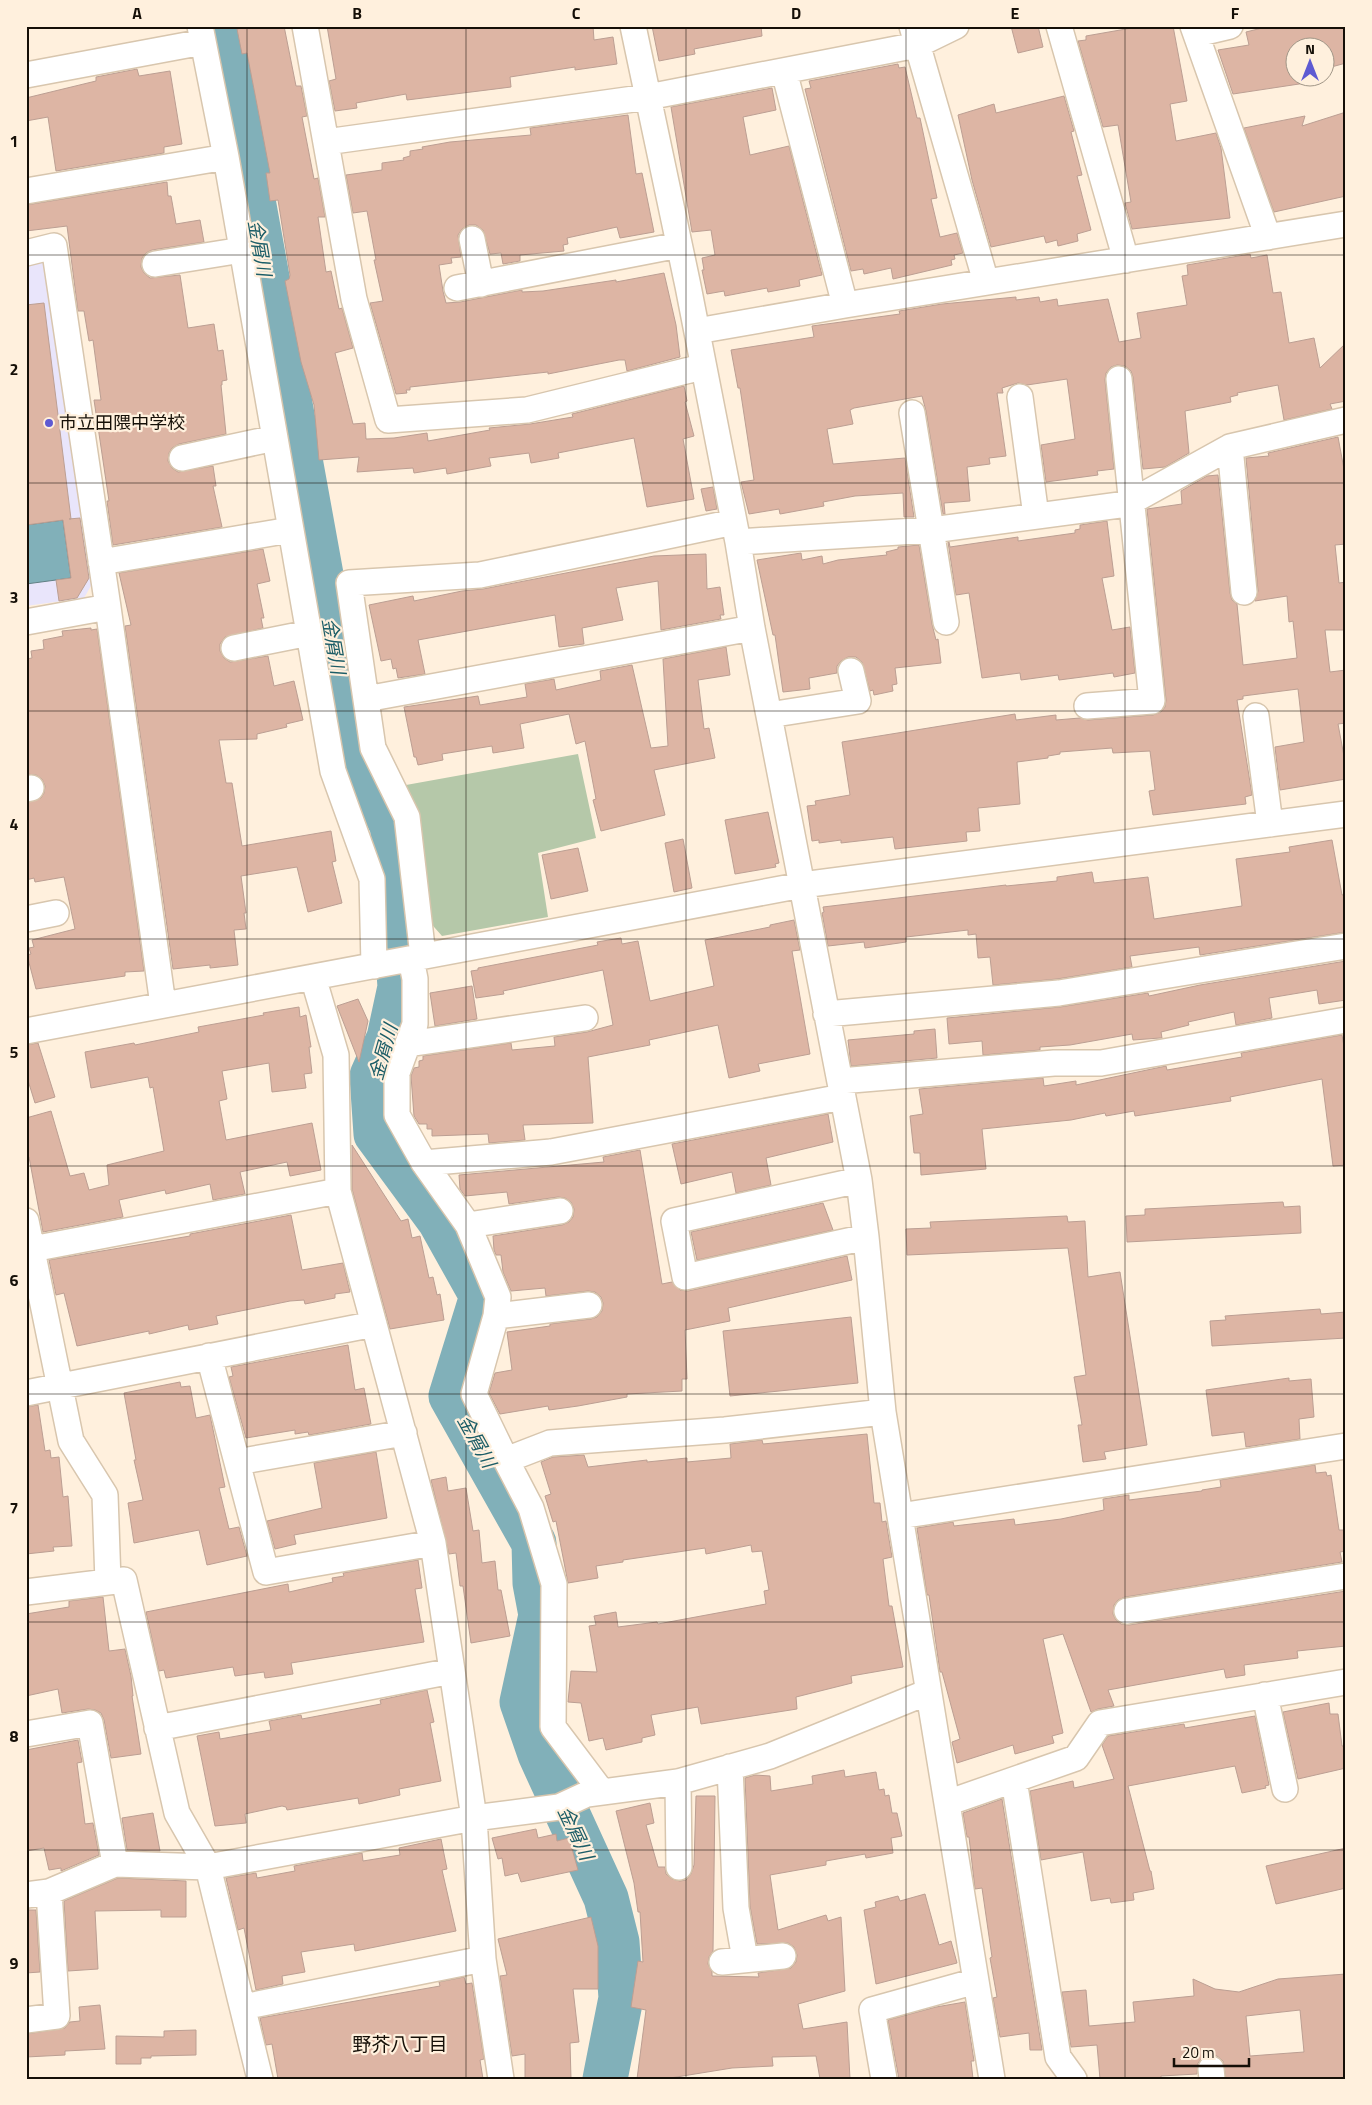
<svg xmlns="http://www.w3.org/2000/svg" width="1372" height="2105" font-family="'Titillium Web','Noto Sans JP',sans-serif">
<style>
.education{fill:#e9e5fb}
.green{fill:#b5c8a9}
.water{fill:#81b0b9;stroke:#618084}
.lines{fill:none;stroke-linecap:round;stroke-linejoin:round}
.river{stroke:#81b0b9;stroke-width:45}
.building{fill:#ddb5a4;stroke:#bc9f93;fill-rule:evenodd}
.minor-casing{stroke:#d8c6ae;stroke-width:28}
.minor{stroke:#fff;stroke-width:25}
.grid{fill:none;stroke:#150f07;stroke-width:1;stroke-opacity:0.55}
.poi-dot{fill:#5e5ad2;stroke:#fff0dd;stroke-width:2}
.labels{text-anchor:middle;stroke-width:4.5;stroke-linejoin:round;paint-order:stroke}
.poi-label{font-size:18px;fill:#150f07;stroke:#fff0dd;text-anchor:start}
.water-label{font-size:19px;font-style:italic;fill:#1c5d67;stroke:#fff0dd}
.neighbourhood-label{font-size:19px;fill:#150f07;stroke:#fff0dd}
.neatline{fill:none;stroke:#150f07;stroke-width:2}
.grid-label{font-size:16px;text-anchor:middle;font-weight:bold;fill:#150f07}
</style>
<rect width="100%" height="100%" fill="#fff0dd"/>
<path class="education" d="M49,256L92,584L84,598L26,606V262Z"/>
<path class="green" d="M578,754L596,838L538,853L548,917L442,936L427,919L416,813L406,785Z"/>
<path class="water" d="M63,520L71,578L26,584V525Z"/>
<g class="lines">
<path class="river" d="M219,26L247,167L353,751L392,825L399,882L397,945L400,987L389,1038L372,1076L376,1134L440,1221L482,1296L451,1396L534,1543L535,1583L541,1615L522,1702L540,1754L606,1898L617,1942L621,1998L605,2079"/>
</g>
<path class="building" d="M251,26H284L296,86H301L307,116L302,117L314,179L318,178L325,217H318L326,272L331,271L339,309L342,308L353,348L335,353L353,424L365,423L366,439L394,438L427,433L428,441L490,430L489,428L530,424L573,417L572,414L684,386L687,401L685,402L694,436L683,439L694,499L647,507L634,438L558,453L559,458L531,463L529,453L489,458L491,466L447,474L446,468L414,473L413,468L357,472L359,457L319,460L314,405L301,362L285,281L289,279L290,275L278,200L270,201L266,173H270L259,115L247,53L242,54L237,29Z
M327,26H593L594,40L613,37L617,64L575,70V67L510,77L511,87L407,100L406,94L356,103L357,108L335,111L329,81L336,79Z
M652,26H761L762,36L694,49L695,54L659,61Z
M1011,26H1038L1043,47L1018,53Z
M1143,26H1173L1187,101L1170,104L1176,141L1216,133L1221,148L1230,218L1132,229L1125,203L1131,202L1118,125L1103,127L1078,41L1086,40V36Z
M1270,26H1346V63L1324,69V48H1294V78H1321L1319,81L1233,94L1218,50L1249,45L1246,32Z
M898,64L899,68L905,67L917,118H920L937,198L931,199L940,237L957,233L963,253L954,255L955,259L951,260L952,265L893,279L891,268L864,274L863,269L851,271L805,89L811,88L809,81Z
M137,69L139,76L170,71L182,144L164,147V153L56,171L48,117L26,121V98L96,81V77Z
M772,88L776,110L743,117L750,155L789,146L822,275L799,280L800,286L768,292L767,288L725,296L724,291L707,294L702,270H704L702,258L715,255L711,230L692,232L671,107Z
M1064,96L1074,131L1071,132L1082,175L1077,176L1091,230L1077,234L1078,241L1058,246L1057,240L1046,243L1044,236L991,247L972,180L958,115L994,104L996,113Z
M1346,112V196L1274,212L1244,128L1305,116L1302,126Z
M628,115L636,174L642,173L654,232L620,238L617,227L567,238L568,244L563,245L564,251L520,255V261L503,264L501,253L490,254L483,230L476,225H469L462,229L458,235L461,257L451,258L452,263L439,265L443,291L446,303L460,302L522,290V292L543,291L616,280V282L664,273L676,325L680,357L627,371L625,360H619L548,374V372L410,387V390H406L407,393L396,394L370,303L383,301L374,260H376L367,211L353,213L346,175L382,170V163L404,160L403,158L410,156V151L423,149L422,147L450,142L531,135L530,128Z
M167,182L168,196H171L176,224L200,220L204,242L152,250L146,253L142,258L141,267L144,273L150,278L180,275L188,328L214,324L218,351L223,350L227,380L222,381V385H221L226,434L179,444L172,448L169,453L168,461L172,468L178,472L213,466L216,486H213L222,527L113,545L107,501H109L94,400H101L93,340L89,341L84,311H78L67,226L26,231V205Z
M1250,254L1251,258L1267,255L1273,293L1281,292L1289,343L1314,338L1320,368L1346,343V401L1330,404L1332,409L1284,420L1278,385L1237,393L1238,395L1230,397L1231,402L1185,411L1189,453L1165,467L1143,469L1133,377L1131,371L1125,366L1117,365L1111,367L1106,373L1105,380L1114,469L1097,471L1098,475L1046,482L1041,445L1075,439L1067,379L1027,385L1018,383L1002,388L1003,393H997L1006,456L989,458L990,464L967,467L970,501L944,503L945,514H943L926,411L922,396L854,408L850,410L853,424L827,429L833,464L905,458L914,517H904L903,493L855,496L823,502L824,506L780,514L779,509L749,514L741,482L754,480L740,388H738L731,350L814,337L812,326L900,314L899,311L942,304L1016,297V300L1039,297L1040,302L1057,299L1058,306L1108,299L1119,342L1141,338L1137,313L1187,305L1182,276L1188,275L1187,265Z
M44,303L71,519H69L80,518L89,578L77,598L59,601L56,580L71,578L63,520L26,525V305Z
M1338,437L1346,480V544L1335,545L1339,583L1346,582V630H1325L1330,672L1346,670V723L1338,724L1346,767V779L1280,790L1275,747L1304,742L1298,689L1243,696V699L1237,700L1252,795L1245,797L1246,804L1153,815L1149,791L1155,790L1150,751L1113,753L1112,748L1060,752V754L1048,756V758L1017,762L1020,804L978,808L980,831L966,832L967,841L895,849L893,837L841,843V840L819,843V840L812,841L807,806L816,805L815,801L850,795L842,742L1015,714L1016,720L1056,715V720L1080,718L1088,720L1153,715L1161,712L1165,707L1166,700L1147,509L1182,504L1181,491L1207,476L1218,475L1230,593L1232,600L1237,604L1243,665L1297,658L1293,621L1289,622L1287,596L1255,601L1258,591L1246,458L1269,456L1268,453Z
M713,487L717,509L706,511L701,489Z
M1107,521L1114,576L1102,578L1112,630L1130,627L1135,673L1114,677L1113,673L1059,680L1058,675L1021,680L1020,673L982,678L969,593L956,595L948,542H949L950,547L1018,537V541L1075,533V530L1080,529V525Z
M919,545L932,624L936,640L938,639L941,663L895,668L897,684L892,685L893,691L874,695L873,690L870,691L862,662L856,657H848L841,661L837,666V673L809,678L810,689L783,692L775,635H773L757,560L801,553L802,560L822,556L823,564L838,560L887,555L886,552L898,549V547Z
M263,549L270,581L257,584L264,618H261L263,628L225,637L220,644V651L224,658L230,662L268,656L274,686L294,681L303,720L286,724L287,727L257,734V739L219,740L226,783H232L242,846L331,831L336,861L332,862L342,903L308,912L297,867L241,876L246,913H244L246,929L234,930L238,965L210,968V965L173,969L125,626L131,625L119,573Z
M706,554L707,589L720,587L724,615H720L721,619L661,630L658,581L616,588L623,620L582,628L584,644L559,647L555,615L418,640L425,674L398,678L396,668L393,669L391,659L381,661L369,605L413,596L414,601L462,591L483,589L654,556Z
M91,628V630L97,629L144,971L125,972V976L36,989L27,955L31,954L29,948L34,947L32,940L75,929L64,877L35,882L34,878L26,880V803L41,798L44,793L45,786L42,779L36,775L26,774V659L32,658L31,651L44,649L43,640L63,636L62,631Z
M726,647L730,675L698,680L704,729L709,728L715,758L654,770L665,815L601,831L593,800L596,799L585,741L576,744L569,714L520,724L524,748L493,753L492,746L442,754L443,760L418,765L416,757H414L404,707L478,696L480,705L527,697L525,684L554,679L556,690L601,680L600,671L632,665L651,748L668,746L663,659Z
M768,812L779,863L775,864L776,867L735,874L725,820Z
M683,839L692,888L674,892L665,843Z
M1332,840L1342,895L1346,894V932L1200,955L1199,947L1130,956L1132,967L1057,979L993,985L990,957L978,958L976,934L968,935V930L906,937V942L865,948L864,942L828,946L822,913L824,912L823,907L1006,885V886L1057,881V877L1092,872L1094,883L1148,877L1154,919L1242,906L1236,859L1290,852L1289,847Z
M578,848L588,891L551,899L542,855Z
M794,920L800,950L792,951L810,1054L758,1064L760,1071L729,1078L718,1025L649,1040L650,1045L588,1057L593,1123L523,1125L525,1140L489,1143L488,1134L432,1136V1129H427V1124H419L414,1116L411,1076L414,1068L419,1067V1061L423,1060V1056L511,1043L512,1050L555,1046L554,1037L587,1032L613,1025L603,970L503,991L504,994L476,998L471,971L478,970V968L598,945L597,942L621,938L622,944L638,941L650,1001L714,986L705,940L770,927V925Z
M1346,961V1000L1319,1004L1317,990L1269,998L1272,1018L1236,1025L1234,1012L1188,1022L1189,1025L1161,1032L1162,1038H1160L1133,1040L1132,1034L1070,1045L1040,1047V1050L983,1055L982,1041L949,1044L947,1018L1060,1007L1148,993L1149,996L1200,985Z
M472,986L477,1019L435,1026L430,993Z
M358,999L368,1021L359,1062L337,1006Z
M299,1007L300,1017L306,1015L311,1047H309L312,1073L304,1074L306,1088L272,1092L269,1063L222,1071L227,1099L219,1101L226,1140L312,1123L321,1170L290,1176L287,1162L240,1172L245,1194L213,1200L210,1184L166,1194L165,1190L119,1200L123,1217L43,1232L29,1157L26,1158V1118L51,1111L70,1176L84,1173L89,1190L109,1185L107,1165L164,1151L153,1087L150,1088L148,1077L91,1088L85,1052L134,1043L135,1045L199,1032L198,1027L264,1015L263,1013Z
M935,1029L937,1058L851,1066L848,1040L914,1034V1031Z
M1342,1035L1346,1058V1165L1333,1166L1322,1079L1230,1097L1231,1101L1135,1116L1134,1111L1106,1116L1105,1113L1071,1120L982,1129L986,1169L921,1175L920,1153H914L910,1116L923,1114L919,1089L1043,1078L1044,1086L1076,1081V1085L1166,1066L1167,1070L1242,1057L1241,1053Z
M38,1043L55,1097L35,1103L26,1074V1045Z
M828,1114L833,1142L766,1158L771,1185L736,1193L732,1172L681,1184L672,1144Z
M352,1145L401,1221L408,1219L412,1238L420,1236L429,1278L433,1277L437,1295L440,1294L444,1320L390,1329L352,1189Z
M640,1150L662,1284L672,1282L680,1290L688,1291L847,1256L852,1280L728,1308L730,1321L685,1330L687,1379H682V1391L627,1394V1397L578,1406L549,1410L548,1406L500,1414L489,1393L495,1373L512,1370L507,1332L550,1326V1324L591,1319L597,1317L602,1311L603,1303L601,1297L595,1292L588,1291L546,1296L545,1288L511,1291L503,1272L501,1255H496L494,1250L493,1236L562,1225L569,1222L573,1217L574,1209L571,1202L565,1198L558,1197L509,1204L507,1192L465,1196L460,1189L459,1175L604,1162L603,1157Z
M1283,1202L1284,1207L1300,1206L1301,1233L1127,1242L1126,1216L1145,1215V1209Z
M823,1203L833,1230L697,1260L691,1232Z
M291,1215L302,1270L343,1263L350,1292L335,1294V1298L305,1304L304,1300L290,1301L216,1316L218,1324L189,1330L188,1325L149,1334V1331L77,1346L64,1293L56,1295L49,1260L190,1236V1234Z
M1067,1216L1068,1222L1085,1221L1088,1277L1120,1272L1147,1445L1104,1452L1106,1459L1083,1462L1078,1425H1082L1074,1377L1086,1375L1068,1248L907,1255L906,1229L931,1228L930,1222Z
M1320,1309L1321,1314L1346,1312V1338L1212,1346L1210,1321L1226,1320L1225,1316Z
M851,1317L858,1383L730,1396L723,1331Z
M348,1345L355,1390L364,1388L371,1424L309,1435L308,1432L295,1434V1430L246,1438L229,1377L233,1376L231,1367Z
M1289,1378V1381L1311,1379L1314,1417L1299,1419L1300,1439L1246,1447L1244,1432L1212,1436L1206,1390Z
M180,1382L181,1387L190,1386L196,1418L210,1415L225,1487L219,1488L229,1529L239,1527L247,1556L207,1565L199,1530L134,1543L128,1503L143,1500L134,1460H136L124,1393Z
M38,1405L45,1451L50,1450L51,1458L59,1457L63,1497L68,1496L72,1546L53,1547L54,1551L26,1554V1407Z
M867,1434L874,1503H880L882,1522L886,1521L892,1557L883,1559L889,1606H892L903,1667L851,1676L852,1683L796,1697L797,1709L701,1724L698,1707L651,1715L655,1735L642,1738V1742L606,1750L603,1738L589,1741L581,1703L568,1702L571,1671L597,1672L589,1626L596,1625L594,1616L616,1612L618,1627L657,1622L658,1624L766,1604L764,1591L769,1590L762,1551L752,1552L751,1545L706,1554L705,1548L623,1560V1562L596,1566L598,1578L568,1583L556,1521L553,1522L545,1496L551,1494L541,1462L553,1457L584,1455L588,1467L647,1460V1462L687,1458V1462L731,1458L730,1444L762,1440L763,1444Z
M376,1452L387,1518L294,1535L296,1544L275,1549L267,1521L322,1508L314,1463Z
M1315,1465L1316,1473L1326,1472L1327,1476L1331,1475L1339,1530H1345L1346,1551L1340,1552L1342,1562L1125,1597L1118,1600L1114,1605L1113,1614L1116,1620L1121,1624L1129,1625L1346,1591V1646L1297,1651L1298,1658L1244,1665L1245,1675L1226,1678L1224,1669L1108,1690L1114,1706L1098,1709L1091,1712L1063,1634L1043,1639L1063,1733L1052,1736L1054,1743L1015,1754L1013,1745L957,1763L952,1742L960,1739L942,1672H940L929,1595H927L917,1528L953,1522L954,1526L1014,1519L1015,1525L1061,1519L1104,1510L1103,1499L1129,1495V1500L1202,1491V1490L1221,1487L1220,1480Z
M446,1477L448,1491L466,1488L473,1531L479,1530L482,1563L495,1561L498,1590H501L510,1636L471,1643L463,1586H460L456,1553L449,1554L431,1480Z
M418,1560L422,1588L415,1589L424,1642L291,1663L293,1674L265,1678L264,1672L235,1676L233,1667L166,1678L164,1670L159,1671L146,1612L288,1584L289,1592L333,1582L332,1578L344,1576L343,1573Z
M103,1597L109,1651L125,1649L131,1676L133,1696H132L141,1754L111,1758L104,1720L101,1713L95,1710L88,1709L62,1713L58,1689L26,1696V1614L69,1607V1601Z
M427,1690L434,1722L430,1723L441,1781L399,1789L400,1795L359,1804L358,1798L287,1810L286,1807L282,1806L245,1814L246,1823L215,1826L197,1736L219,1732L220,1739L271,1730L269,1721L301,1715L302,1719L381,1704L380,1700Z
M1329,1703L1330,1714H1338L1342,1746H1346V1768L1298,1779L1283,1712Z
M1255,1716L1269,1785L1265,1786L1266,1788L1242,1793L1235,1766L1128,1786L1150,1871H1151L1154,1889L1133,1893L1134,1900L1111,1903L1110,1898L1091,1901L1083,1852L1041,1860L1030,1791L1073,1781L1074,1788L1114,1779L1102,1745L1108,1736L1184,1724L1185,1728Z
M78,1740L82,1762L77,1763L85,1824L93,1823L99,1855L61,1871V1868L49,1870L44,1848L26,1851V1750Z
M844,1770L845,1777L876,1772L879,1790L884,1789L885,1796L889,1795L892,1813H897L902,1836L891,1838L893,1853L866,1858L865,1854L826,1861V1865L770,1875L778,1930L826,1915L828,1921L841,1917L845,1991L798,2004L803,2029L847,2022L850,2079H820L816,2056L772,2057L773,2066L732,2068L664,2079H637L646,2010L631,2007L638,1961L643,1962L640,1912H638L634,1883L616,1811L650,1803L654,1823L646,1825L658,1867H665L666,1874L672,1879L680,1881L686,1880L691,1874L694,1865L696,1796H715L713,1951L709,1957L708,1964L712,1972V1976L759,1977L758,1973L791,1968L796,1962L797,1955L794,1947L788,1943L757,1944L750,1906L745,1778L755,1775L770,1776L771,1791L813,1784L812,1776Z
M1002,1799L1042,2050H1030L1029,2033L1000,2037L993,1998L997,1997L990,1958L992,1957L982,1888L975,1889L969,1837H967L963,1813Z
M153,1813L160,1851L127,1850L122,1818Z
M536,1829L538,1838L556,1834L557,1841L569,1838L578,1870L521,1882L518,1873L505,1876L502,1858L498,1859L492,1838Z
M441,1839L447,1869L442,1870L456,1931L355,1951L354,1944L301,1952L305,1972L282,1976L283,1984L256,1990L244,1928L238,1930L226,1878L256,1873L257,1878L295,1871L294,1866L362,1853L363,1861L400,1855L399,1848Z
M1346,1848V1888L1276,1904L1266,1866Z
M118,1878L186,1881V1917H161V1910L95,1911L98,1969L68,1971L64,1901Z
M925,1894L939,1945L951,1941L957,1963L876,1984L864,1910L876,1907L875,1902L898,1896L900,1901Z
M26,1910H36L40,1972L26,1973Z
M591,1917L598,1946V1989H573L579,2042L570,2043L571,2079H525V2054L512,2056L500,1976L507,1975L498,1939Z
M1346,1974V2079H1226L1223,2061L1217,2056L1210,2055L1203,2057L1198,2063L1197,2074L1161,2076V2079H1100L1097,2045L1071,2047L1062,1992L1086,1990L1089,2026L1135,2022L1133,2002L1194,1996L1193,1979L1215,1989L1239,1992L1278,1979ZM1300,2010L1304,2052L1250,2056L1246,2016Z
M464,1977L466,1984L472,1983L484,2059L480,2060L483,2079H278L272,2044L266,2045L260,2018L440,1986L439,1982Z
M965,2002L974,2061H971L973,2079H899L888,2020L936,2007Z
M100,2005L105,2049L65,2051V2055L26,2057V2034L65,2028L70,2022L80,2021L79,2007Z
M196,2030V2055L151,2056V2058H141V2064H116V2036L164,2037V2031Z"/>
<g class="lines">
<g class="minor-casing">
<path id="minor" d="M200,26L226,157L333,771L372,879L374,966
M305,26L354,299L388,420L527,410L702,367
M633,26L688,286L738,542L752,628L859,1180L866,1237L883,1412L992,2079
M912,26L986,282
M1059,26L1126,260
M1193,26L1268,237
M1196,34L1230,26
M784,71L845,305
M26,75L203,42
M326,142L648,97L917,45L956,26
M26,191L226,157
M472,239L481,284
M26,253L54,246L108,607L163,1005
M155,264L242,250
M457,288L679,245
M697,331L845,305L1346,224
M1020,397L1036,516
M912,413L946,622
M1230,447L1244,592
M182,458L275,438
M738,542L932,530L1127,504L1230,447L1346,420
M101,562L290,530
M26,622L108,607
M234,648L309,633
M366,699L752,628
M1087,706L1152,701L1119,379
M769,715L858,701L851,671
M1256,716L1270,824
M26,789L31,788
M26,919L56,913
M423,956L407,817L373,748L349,583L480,575L734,522
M411,959L415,979V1024L397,1073V1115L424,1163
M313,977L336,1055L338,1191L433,1543L474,1818L483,1959L501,2079
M826,1014L1059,993L1346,946
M26,1031L802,885L1346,814
M408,1044L585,1018
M840,1081L1054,1063H1101L1346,1020
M859,1180L674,1221L685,1277L866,1237
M26,1221L71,1441L105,1495L108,1582
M468,1225L424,1163L551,1152L842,1097
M32,1249L338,1191
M589,1305L496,1316L474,1394L506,1460L550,1443L725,1430L883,1412
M496,1316L498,1297L468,1225L560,1211
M209,1356L266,1572L433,1543
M26,1393L374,1324
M506,1460L531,1508L554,1584L553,1727L602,1792
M237,1462L404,1433
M900,1516L1346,1446
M26,1592L124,1580L177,1813L208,1867L260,2079
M1127,1611L1346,1576
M1265,1695L1285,1789
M157,1728L452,1671
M26,1734L90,1723L115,1864
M730,1767L736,1908L745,1959
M1014,1780L1058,2057L1074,2079
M678,1782L679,1867
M947,1803L1076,1758L1100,1723L1346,1682
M26,1895L49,1892L115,1864L208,1867L474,1818L559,1807L587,1794L678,1782L770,1756L928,1692
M722,1962L783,1956
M243,2007L483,1959
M26,2020L57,2016L49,1892
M1211,2069L1212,2079
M884,2079L872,2010L976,1981"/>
</g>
<use href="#minor" class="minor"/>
</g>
<path class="grid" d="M247,26V2079M466,26V2079M686,26V2079M906,26V2079M1125,26V2079M26,255H1346M26,483H1346M26,711H1346M26,939H1346M26,1166H1346M26,1394H1346M26,1622H1346M26,1850H1346"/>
<circle class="poi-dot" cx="49" cy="423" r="5"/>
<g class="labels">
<g class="poi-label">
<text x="59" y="429">市立田隈中学校</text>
</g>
<g class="water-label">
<text transform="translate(260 248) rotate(80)" y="7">金屑川</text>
<text transform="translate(334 646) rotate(80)" y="7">金屑川</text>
<text transform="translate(383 1052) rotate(-74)" y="7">金屑川</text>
<text transform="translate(477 1441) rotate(61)" y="7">金屑川</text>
<text transform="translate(576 1833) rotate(65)" y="7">金屑川</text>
</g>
<g class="neighbourhood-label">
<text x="400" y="2051">野芥八丁目</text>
</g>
</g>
<rect width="1372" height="2105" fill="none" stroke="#fff0dd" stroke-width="55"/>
<g transform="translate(1310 62)"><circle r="24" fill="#fff0dd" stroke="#a19687"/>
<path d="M0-4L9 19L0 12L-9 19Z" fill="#5e5ad2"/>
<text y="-8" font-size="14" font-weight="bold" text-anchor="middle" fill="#150f07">N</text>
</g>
<path d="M1174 2058v8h75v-8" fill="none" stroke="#150f07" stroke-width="2.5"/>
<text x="1182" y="2058" font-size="15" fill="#150f07" stroke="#fff0dd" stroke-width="4" paint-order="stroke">20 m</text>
<rect x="28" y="28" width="1316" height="2050" class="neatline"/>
<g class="grid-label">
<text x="137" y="19">A</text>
<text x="357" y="19">B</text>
<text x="576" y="19">C</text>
<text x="796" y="19">D</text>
<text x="1015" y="19">E</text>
<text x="1235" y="19">F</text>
<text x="14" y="147">1</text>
<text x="14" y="375">2</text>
<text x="14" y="603">3</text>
<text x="14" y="830">4</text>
<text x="14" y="1058">5</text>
<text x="14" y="1286">6</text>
<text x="14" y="1514">7</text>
<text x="14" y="1742">8</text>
<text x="14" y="1969">9</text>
</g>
</svg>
